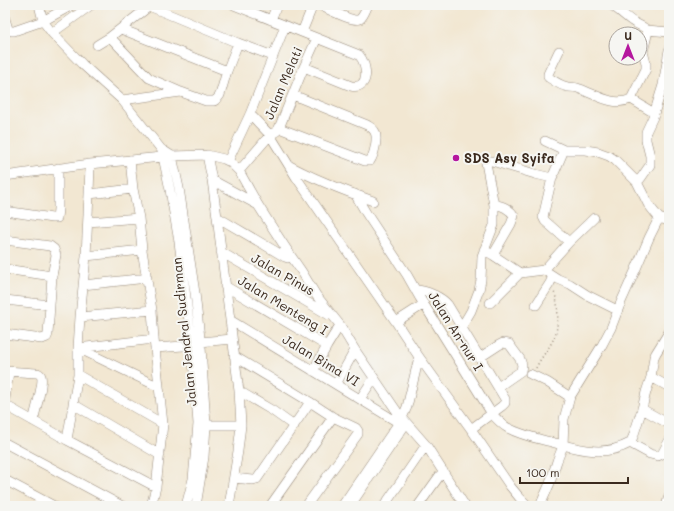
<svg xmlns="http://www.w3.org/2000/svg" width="674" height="511" font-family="Mali,sans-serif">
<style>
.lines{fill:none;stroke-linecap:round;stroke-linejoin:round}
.minor-casing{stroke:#968878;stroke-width:10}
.path{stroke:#968878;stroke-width:1.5;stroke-dasharray:1 3;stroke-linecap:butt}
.minor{stroke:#fff;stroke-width:9}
.poi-dot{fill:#b5179e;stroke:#f6f6f2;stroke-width:1.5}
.labels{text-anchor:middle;stroke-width:4;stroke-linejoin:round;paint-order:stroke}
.street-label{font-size:13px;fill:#3b2a1e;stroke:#f6f6f2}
.poi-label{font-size:13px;font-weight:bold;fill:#3b2a1e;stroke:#f6f6f2;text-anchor:start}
</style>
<rect width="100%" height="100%" fill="#f6f6f2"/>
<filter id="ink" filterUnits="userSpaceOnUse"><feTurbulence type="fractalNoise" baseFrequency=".025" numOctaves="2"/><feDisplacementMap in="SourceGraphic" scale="8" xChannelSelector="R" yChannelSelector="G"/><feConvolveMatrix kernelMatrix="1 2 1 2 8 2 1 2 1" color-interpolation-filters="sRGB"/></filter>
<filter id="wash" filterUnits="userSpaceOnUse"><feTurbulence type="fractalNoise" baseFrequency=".012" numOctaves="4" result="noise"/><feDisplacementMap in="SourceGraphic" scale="16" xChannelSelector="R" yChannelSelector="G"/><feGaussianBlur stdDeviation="0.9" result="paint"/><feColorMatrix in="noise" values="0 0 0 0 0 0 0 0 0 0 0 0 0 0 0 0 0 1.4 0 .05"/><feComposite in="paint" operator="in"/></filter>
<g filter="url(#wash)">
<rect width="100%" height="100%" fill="#f2e7d2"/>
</g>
<g filter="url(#ink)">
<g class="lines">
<g class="minor-casing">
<path id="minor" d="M39,5L43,21L52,33L82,64L122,100L161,149L172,156L179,188L195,293L201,347L206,425L204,457L196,506
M148,5L149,6L238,43L273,56
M234,5L359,55C368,65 370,90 351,86L304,67
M319,5C326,8 354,23 360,19C364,16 366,9 368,5
M611,5C619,10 625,16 632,21C637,25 644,26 648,31L643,52L646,63V69L631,99
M5,19L8,29L11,31H14L43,21L72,5
M271,20L277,5
M121,29L227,71
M647,30L669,32
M302,32L313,5
M52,33L91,5
M110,37L149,78L181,92L206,101H214L217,99L220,95L227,71L238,43
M97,45L110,37L151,5
M559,51L548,74V77C554,81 561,86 568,87C572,87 576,87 580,89C597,95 613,107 631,99L654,113
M122,100L181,92
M250,114L270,135L296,177L396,322L419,357L471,429L510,486L519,497L528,506
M279,128L365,161H370C374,155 378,139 375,132C373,128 370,127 367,125L293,95
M545,141L564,150H586L598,152L609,156L615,160L637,182
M162,152L170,190L179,242L192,345L198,424L193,479L186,506
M207,155L212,180L217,217L239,391L241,425L238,451L229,506
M130,160L133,189L139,218L142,250L152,310L154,339L163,424L156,487L151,506
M228,161L250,114L285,26
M290,166C316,180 345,191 373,201
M239,171L270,135L277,131L279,128L304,67L317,38
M5,176L90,164L172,156L207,155L224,159L230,162L239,171L258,205L270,224L291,256L302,272L316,295L340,325L355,350L398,413L426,445L465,506
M552,178L543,217L545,221L569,242
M212,180L258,205
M89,194L133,189
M355,194L366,213L407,275L420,298L492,414C497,419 502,425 508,428C519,434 531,437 543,440C573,447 601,459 630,443L650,454L658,456L662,454L669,441
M5,211L52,218H57L58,209V168
M217,217L285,257L288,258L291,256
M659,218L669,221
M88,222L139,218
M5,240L50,246L54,249L56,255L52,276L48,334L47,337L42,339L5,334
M484,250L493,255L520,273L544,270L558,279L570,284L587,295L617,310
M221,252L329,315
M493,255L511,224L514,216C511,210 501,204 494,205
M86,256L142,250
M5,269L52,276
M544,270L569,242L594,218
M83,285L147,278
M225,286L327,346
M415,290C426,290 442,297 448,305L505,399V403L502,406L471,429
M5,300L50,305
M490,303L520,273
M536,305L550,283L553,276
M80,317L152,310
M230,320L399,423
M396,322L424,304
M461,328L471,311L479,290L481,280L482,256L494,225V205L486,163L488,161H492L535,174L552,178L564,150
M200,342L232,339
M78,348L159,387
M78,348L154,339
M155,348L197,345
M234,356L310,402L333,417L356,428L358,431V434L306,506
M479,358L499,345L503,343L509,344L520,359L522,365L521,371L498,387
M5,371L36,373C38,373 40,374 41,376C44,381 35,413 33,421
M313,371L327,346L340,325
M530,374L547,382L570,397
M78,375L163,424
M651,377L669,387
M336,384L355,350
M239,391L273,411L294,426
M5,399L9,372
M360,399L374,378
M73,404L160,455
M5,405L67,440L156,487
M642,409L669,424
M206,425H241
M67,440L78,375V348L80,317L86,256L89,194L90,164
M5,443L122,506
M630,443L633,437L642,409L646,392L651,377L654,357L656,353L669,332
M234,478L253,480L257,479L310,402
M5,480L54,506
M270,506L333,417
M342,506L402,418L407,407L419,357
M350,506L405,425
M384,506L426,445
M418,506L443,471
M540,506L550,483L557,461L563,446L564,419L570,397L601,347L611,328L621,302L635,271L649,238L659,218L648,204L637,182L641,178L650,165V156L646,140V132L653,117L663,85L669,50
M666,506L669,496"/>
</g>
<path class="path" d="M536,368C541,357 549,349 554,338C559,327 559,303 554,292"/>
<use href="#minor" class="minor"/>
</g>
</g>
<circle class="poi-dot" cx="456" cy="158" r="4"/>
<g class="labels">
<g class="street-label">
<text transform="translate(283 83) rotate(-67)" y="5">Jalan Melati</text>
<text transform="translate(283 274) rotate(30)" y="5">Jalan Pinus</text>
<text transform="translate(283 305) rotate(31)" y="5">Jalan Menteng I</text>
<text transform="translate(456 331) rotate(58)" y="5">Jalan An-nur I</text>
<text transform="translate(184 332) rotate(-96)" y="5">Jalan Jendral Sudirman</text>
<text transform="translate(321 360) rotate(31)" y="5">Jalan Bima VI</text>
</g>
<g class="poi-label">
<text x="464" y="163">SDS Asy Syifa</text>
</g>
</g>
<rect width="674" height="511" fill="none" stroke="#f6f6f2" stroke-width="20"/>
<g transform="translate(628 46)"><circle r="19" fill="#f6f6f2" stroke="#aba49d"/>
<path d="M0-3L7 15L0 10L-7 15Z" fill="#b5179e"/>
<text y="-6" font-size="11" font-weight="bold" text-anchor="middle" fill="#3b2a1e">U</text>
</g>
<path d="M520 477v6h108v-6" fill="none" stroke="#3b2a1e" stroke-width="2"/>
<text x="526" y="477" font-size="12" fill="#3b2a1e" stroke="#f6f6f2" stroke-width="3" paint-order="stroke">100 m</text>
</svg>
